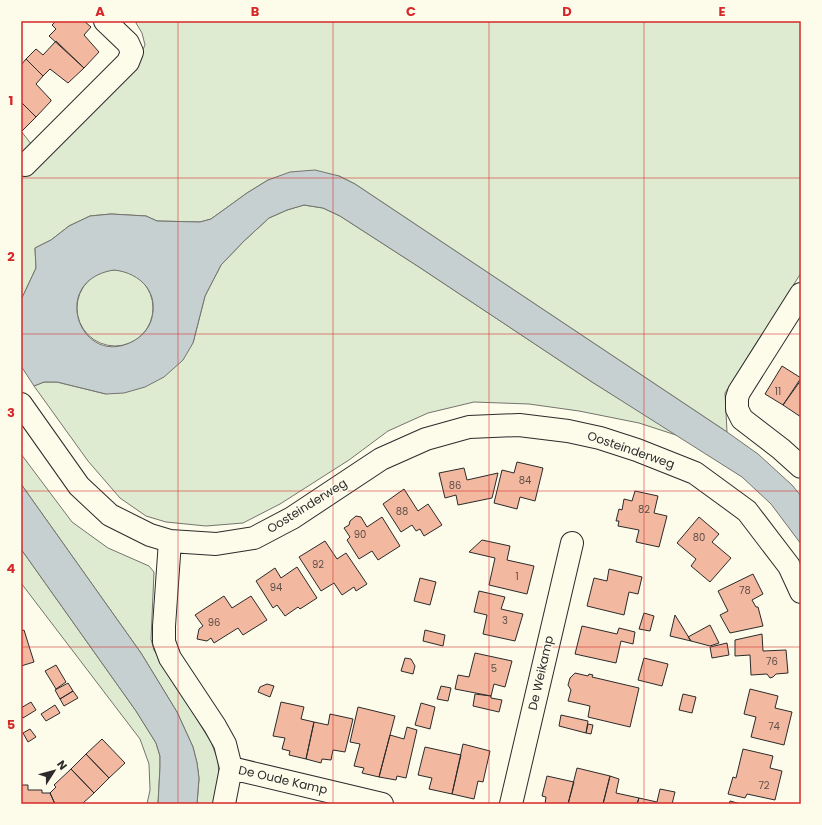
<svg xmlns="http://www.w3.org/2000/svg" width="822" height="825" font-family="Poppins,sans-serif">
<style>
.green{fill:#deebd1;stroke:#74746e}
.water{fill:#c7d0d0;stroke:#74746e;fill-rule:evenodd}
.building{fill:#f2b8a0;stroke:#2b2b2b}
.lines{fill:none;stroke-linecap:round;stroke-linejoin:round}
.minor-casing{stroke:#2b2b2b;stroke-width:24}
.minor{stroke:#fdfbea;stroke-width:22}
.grid{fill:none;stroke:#d62828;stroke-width:1;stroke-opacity:0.55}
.labels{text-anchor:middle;stroke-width:3;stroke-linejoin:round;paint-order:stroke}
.number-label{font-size:10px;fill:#5d4e48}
.street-label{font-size:12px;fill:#2b2b2b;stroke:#fdfbea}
.neatline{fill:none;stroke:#d62828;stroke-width:1.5}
.grid-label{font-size:13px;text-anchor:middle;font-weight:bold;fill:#d62828}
</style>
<rect width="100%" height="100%" fill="#fdfbea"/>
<path class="green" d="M137,21H801V273L725,393L727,432L355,184L339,176L268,180L247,193L211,219L200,222L157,221L146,216L111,214L90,216L69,226L51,240L35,248L36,268L21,300V131L32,145L139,58L145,45L142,33L136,23Z
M304,205L323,208L340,216L419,267L592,382L679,436L639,423L579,411L529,404L474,402L428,413L388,431L349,460L280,504L243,523L206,526L166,522L146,516L120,498L88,461L34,386L44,382H57L106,394L193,343L205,296L221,265L244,241L269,218L287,210Z
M77 308a38 38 0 1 1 76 0a38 38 0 1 1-76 0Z
M21,454L72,522L108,548L149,566L154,572L151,639L154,650L211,742L218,760L219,778L214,804H197L199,779L197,763L193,747L177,712L141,653L21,484Z
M21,549L136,711L156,743L160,756V767L158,804H147L150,790L149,764L140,739L21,583Z"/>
<path class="water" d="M315,170L339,176L355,184L727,432L758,454L792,485L801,496V544L771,504L742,477L592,382L419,267L340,216L323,208L304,205L287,210L269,218L244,241L221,265L205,296L193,343L183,360L164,377L145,387L124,393L106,394L57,382H44L34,386L21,366V300L36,268L35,248L51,240L69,226L90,216L111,214L146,216L157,221L200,222L211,219L247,193L268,180L290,172ZM114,270C141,273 160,293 151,321C147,332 138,340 127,344C78,363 50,280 114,270Z
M21,484L141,653L177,712L193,747L197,763L199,778L197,804H158L160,767V756L156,743L136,711L21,549Z"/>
<path class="building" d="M56,21H84L91,27L84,35L99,52L84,68L49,36L56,29L52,25Z
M56,41L84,68L68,83L50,69L43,76L26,59L36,49L43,55Z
M26,59L43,76L36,84L51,100V101L36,117L21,102V65Z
M21,102L36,117L21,132Z
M782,366L801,378L783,405L765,394Z
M801,380V417L783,405Z
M517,462L543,468L535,501L520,497L517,509L494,503L502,470L514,473Z
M464,468L467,480L498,473L492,498L458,505L456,495L445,498L439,473Z
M404,489L418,511L428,504L442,525L424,536L420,529L416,531L412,525L401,532L383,504Z
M635,491L658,496L654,513L667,516L659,547L636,542L639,530L618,526L619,521H616L619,509L622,510L624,499L632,501Z
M356,516L361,517L367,527L382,517L400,546L378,560L372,551L359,559L347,540L350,537L344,528L349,525L350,521Z
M699,517L719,534L712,542L731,558L710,582L691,566L696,559L677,543Z
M482,540L510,546L507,560L534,566L527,594L489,585L495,558L469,552Z
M325,541L337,559L346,553L367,584L356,591L354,587L342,595L334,583L321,591L299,557Z
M297,567L317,598L300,609L298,607L285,616L277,605L273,608L256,581L275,568L281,578Z
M609,569L642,577L638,594L629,592L624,615L587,606L594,578L607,581Z
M753,574L763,594L752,600L756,607H758L763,626L730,633L720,615L728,611L718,591Z
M420,578L436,582L430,605L414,601Z
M479,591L505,597L501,609L523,614L515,641L483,634L487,615L474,612Z
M224,596L232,608L251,596L267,620L243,635L238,628L214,643L211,638L207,641L197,639L199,629L203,626L195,615Z
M644,613L654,616L650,631L639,629Z
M675,615L691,641L670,636Z
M710,625L719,643L710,646L691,641L688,637Z
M582,626L617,634L619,628L635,632L633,644L621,641L616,663L575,654Z
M24,630L34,662L21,666V631Z
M425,630L445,635L443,646L423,641Z
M762,634L763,651L786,650L788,673L776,674L773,677L770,678L767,674L751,675L750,655L735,656V640Z
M727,643L729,655L712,658L710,647Z
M475,653L512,661L505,687L494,684L491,696L455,689L458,675L469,677Z
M405,658L411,659L415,666L413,674L401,671Z
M644,658L668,664L662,686L638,680Z
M56,665L66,682L56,689L45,671Z
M575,673L588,676L589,674L593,675L592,677L639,688L630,727L588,717L590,706L568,701L571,690L568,685L570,678Z
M68,683L73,691L60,699L55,690Z
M267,684L274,686L270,697L258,692L260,687Z
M441,686L451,688L448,701L437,699Z
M750,689L778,696L775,708L792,712L784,745L751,737L756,717L744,714Z
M73,691L78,698L64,706L60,699Z
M475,694L491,696V698L502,700L499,712L473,706Z
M683,694L696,697L692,713L679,710Z
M31,702L36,710L23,718L21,715V708Z
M281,702L304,707L301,719L314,722L306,759L289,755L290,751L282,749L285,738L273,736Z
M421,703L435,707L430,729L415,725Z
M55,705L60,713L46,721L41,714Z
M358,707L395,716L379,777L362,773L364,768L354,766L360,744L350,742Z
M330,714L353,719L345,752L333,750L331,760L322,759L321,763L306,759L314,722L328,725Z
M561,715L588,721L586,733L559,726Z
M588,724L593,725L591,734L586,733Z
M407,727L417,730L406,778L397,776L396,780L379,777L390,735L404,739Z
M30,729L36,737L28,742L23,733Z
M102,739L125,763L109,778L86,754Z
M463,744L490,751L483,782L478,781L474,799L452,794Z
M425,747L461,755L452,794L429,789L432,778L418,775Z
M743,749L773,756L770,768L782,771L775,800L747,794L745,798L728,794L733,777L736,778Z
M86,754L109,778L94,793L71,769Z
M577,768L610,776L603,804H568Z
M71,769L94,793L82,804H55L50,793L56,787L54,785Z
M547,776L574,782L568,804H545L546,797L542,796Z
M610,776L619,779L616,793L639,798L637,804H603Z
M21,785H28V790H42V793H50L55,804H21Z
M660,789L675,792L672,804H637L639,798L657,802Z
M730,801L741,804H729Z"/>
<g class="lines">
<g class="minor-casing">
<path id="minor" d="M25,165L128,62L132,52L128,43L105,21
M801,294L739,392L737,398V409L742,419L781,449L801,467
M21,404L79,486L110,515L150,535L170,541L216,544L254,538L292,518L381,459L426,439L469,427L519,425L568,431L600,438L637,450L695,473L747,511L789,566L801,592
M170,541L164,626V642L170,658L215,726L225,744L231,768L224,804
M231,768L382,804
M511,804L572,543"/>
</g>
<use href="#minor" class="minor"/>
</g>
<path class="grid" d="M178,21V804M333,21V804M489,21V804M644,21V804M21,178H801M21,334H801M21,491H801M21,647H801"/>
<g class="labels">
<g class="number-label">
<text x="778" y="395">11</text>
<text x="525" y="484">84</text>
<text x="455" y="489">86</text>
<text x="644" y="513">82</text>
<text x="402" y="515">88</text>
<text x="360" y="538">90</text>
<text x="699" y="541">80</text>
<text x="318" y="568">92</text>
<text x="517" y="580">1</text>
<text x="276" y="591">94</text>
<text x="745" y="594">78</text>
<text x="505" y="624">3</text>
<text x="214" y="626">96</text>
<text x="772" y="665">76</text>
<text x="494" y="672">5</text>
<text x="774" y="730">74</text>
<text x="764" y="789">72</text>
</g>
<g class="street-label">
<text transform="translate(631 450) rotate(19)" y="4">Oosteinderweg</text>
<text transform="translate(307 506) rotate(-32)" y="4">Oosteinderweg</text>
<text transform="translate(541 673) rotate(-77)" y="4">De Weikamp</text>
<text transform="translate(283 780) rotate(13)" y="4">De Oude Kamp</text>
</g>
</g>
<rect width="822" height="825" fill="none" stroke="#fdfbea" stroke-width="44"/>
<g transform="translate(54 771) rotate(54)" stroke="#fdfbea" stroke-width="3" paint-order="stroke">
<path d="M0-3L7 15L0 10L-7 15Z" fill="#2b2b2b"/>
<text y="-6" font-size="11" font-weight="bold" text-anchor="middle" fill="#2b2b2b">N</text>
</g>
<rect x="22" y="22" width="778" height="781" class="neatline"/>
<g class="grid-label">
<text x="100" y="16">A</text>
<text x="255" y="16">B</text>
<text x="411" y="16">C</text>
<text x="567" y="16">D</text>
<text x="722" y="16">E</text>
<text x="11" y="105">1</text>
<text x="11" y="261">2</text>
<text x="11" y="417">3</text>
<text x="11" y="573">4</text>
<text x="11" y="729">5</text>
</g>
</svg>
